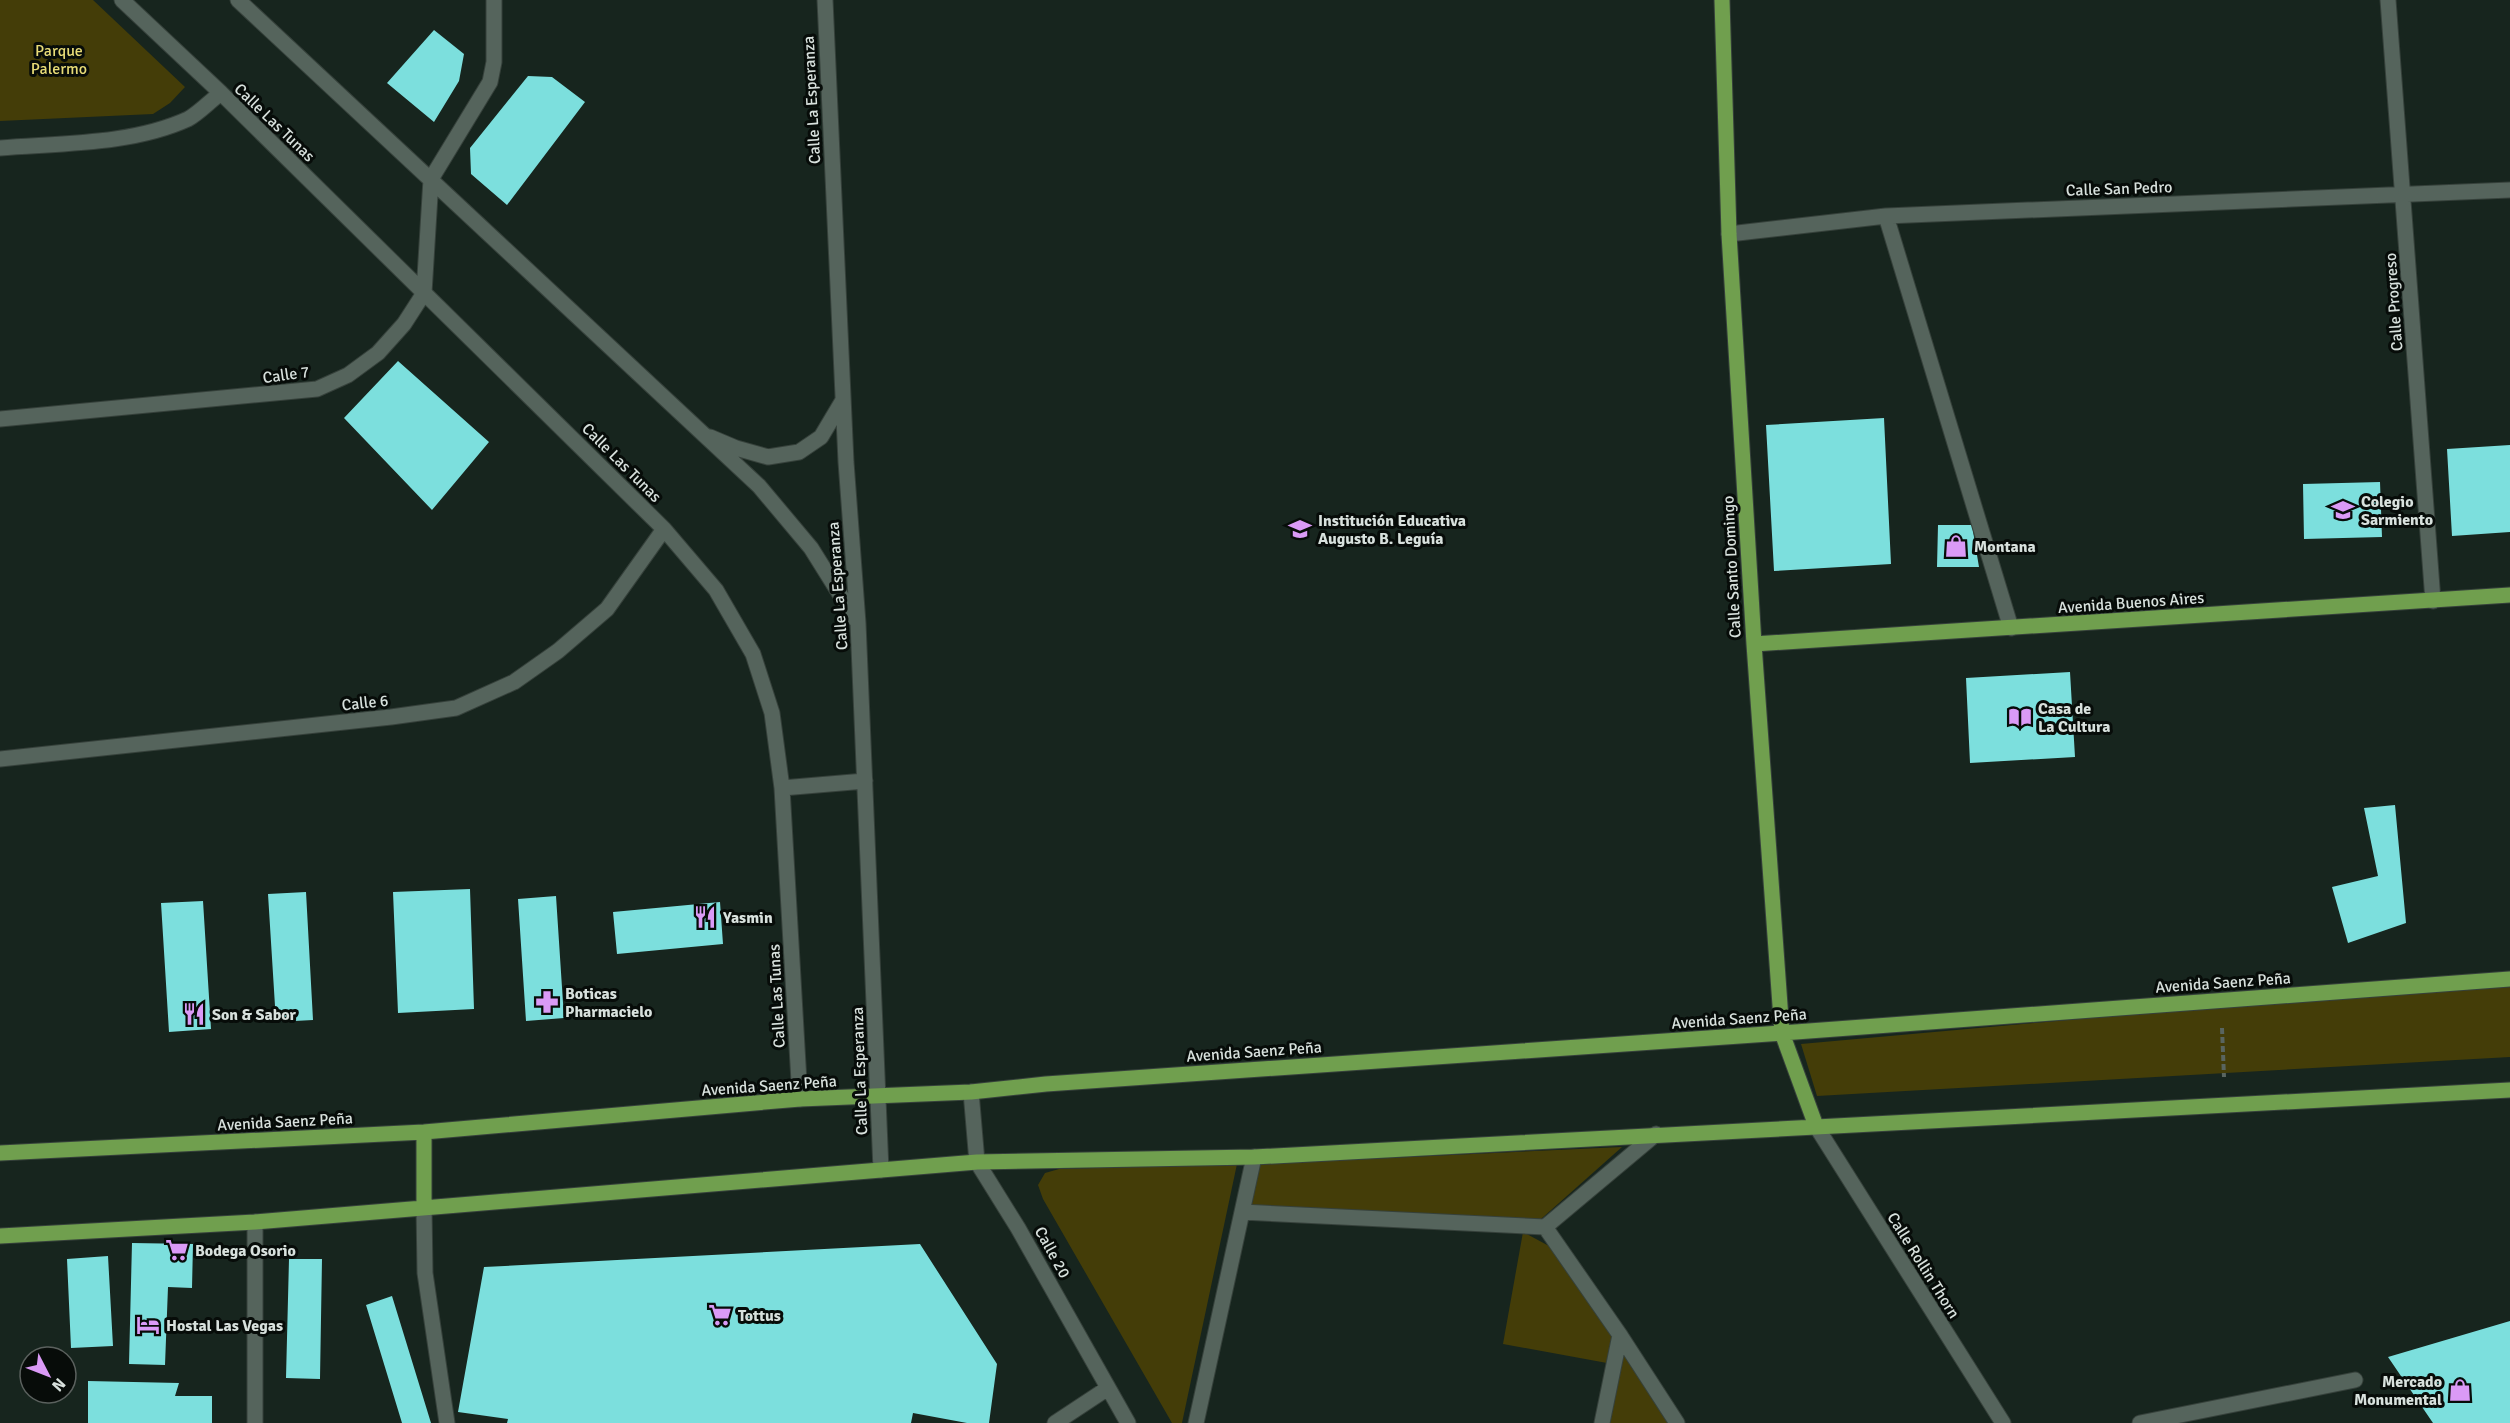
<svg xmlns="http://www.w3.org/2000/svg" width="2510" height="1423" font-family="Signika,sans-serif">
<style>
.green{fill:#443d08}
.building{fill:#7cdfdd}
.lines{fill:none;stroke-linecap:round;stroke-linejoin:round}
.minor-casing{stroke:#36413b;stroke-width:17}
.major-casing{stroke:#36413b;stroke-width:17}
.path{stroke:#59655f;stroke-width:4;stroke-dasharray:6 3;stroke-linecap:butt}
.minor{stroke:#55645c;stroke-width:15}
.major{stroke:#709f4e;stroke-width:15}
.labels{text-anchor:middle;stroke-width:6;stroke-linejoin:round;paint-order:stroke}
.park-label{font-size:16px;fill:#e8dc77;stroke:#070c09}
.street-label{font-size:16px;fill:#d8e1dd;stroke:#070c09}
.poi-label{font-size:16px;font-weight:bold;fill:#d8e1dd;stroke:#070c09;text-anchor:start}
</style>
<rect width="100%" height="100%" fill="#17251e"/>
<path class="green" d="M0,0H93L185,87L170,103L153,114L0,121Z
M2510,980V1057L1817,1096L1801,1044Z
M1622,1147L1541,1219H1450L1251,1205L1257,1164Z
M1237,1164L1182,1423H1172L1043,1199L1038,1185L1045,1173L1059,1169Z
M1523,1232L1549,1246L1676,1423H1598L1607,1363L1503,1344Z"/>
<path class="building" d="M434,30L464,54L459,81L434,122L387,83Z
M528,76L552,77L585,102L507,205L471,174L470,148Z
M398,361L489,442L432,510L344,418Z
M1884,418L1891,564L1774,571L1766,425Z
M2510,445V532L2452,536L2447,449Z
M2380,482L2382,537L2304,539L2303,484Z
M1938,525H1972L1979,567H1937Z
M2070,672L2075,757L1970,763L1966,678Z
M2395,805L2406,923L2348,943L2332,887L2378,876L2364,808Z
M470,889L474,1009L398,1013L393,892Z
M306,892L313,1020L276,1022L268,894Z
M556,896L564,1018L526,1021L518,899Z
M203,901L211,1029L169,1032L161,903Z
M720,902L723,944L617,954L613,912Z
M132,1243L193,1244L192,1288L168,1287L165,1365L129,1364Z
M920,1244L997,1364L989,1423H967L913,1413L911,1423H507L508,1419L458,1412L484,1267Z
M108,1256L113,1346L71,1348L67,1259Z
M289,1259H322L320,1379L286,1378Z
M392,1296L431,1423H402L366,1305Z
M2510,1321V1423H2433L2388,1357Z
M88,1381L179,1383L175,1396H212V1423H88Z"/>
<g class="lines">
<g class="minor-casing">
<path id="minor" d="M122,0L221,93L664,529L716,590L753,654L772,713L782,788L800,1099
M238,0L759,486L811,548L856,620
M825,0L846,462L858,623L881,1170
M2388,0L2433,601
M0,148C61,143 131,145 188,119C199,113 210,101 221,93
M1886,216L2011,628
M1729,234L1886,216L2510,190
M0,419L317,389L348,375L378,353L404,324L424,293L431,179L490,82L494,62V0
M710,437L736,448L768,457L799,452L821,437L843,400
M0,759L391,717L456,708L514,682L558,651L607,609L664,529
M782,788L865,781
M971,1092L977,1162L1018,1228L1128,1423
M1816,1126L2003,1423
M1656,1134L1545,1227L1620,1335L1677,1423
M424,1207L425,1273L447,1423
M1242,1212L1545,1227
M255,1423V1222
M1055,1423L1108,1388
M1196,1423L1254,1157
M1602,1423L1620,1335
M2140,1423L2355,1380"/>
</g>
<g class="major-casing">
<path id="major" d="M1722,0L1729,234L1754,644L1782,1033L1816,1126
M1754,644L2510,595
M424,1132V1207
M0,1153L424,1132L800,1099L971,1092L1046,1084L1782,1033L2510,979
M0,1236L255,1222L977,1162L1254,1157L2510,1090"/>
</g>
<path class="path" d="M2222,1028L2224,1077"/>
<use href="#minor" class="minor"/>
<use href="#major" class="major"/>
</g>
<defs>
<g id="school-bare" transform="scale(1.8)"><path d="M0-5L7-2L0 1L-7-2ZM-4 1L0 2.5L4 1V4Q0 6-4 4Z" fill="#da9af6" stroke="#070c09" stroke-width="2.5" paint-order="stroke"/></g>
<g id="shop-bare" transform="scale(1.8)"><path d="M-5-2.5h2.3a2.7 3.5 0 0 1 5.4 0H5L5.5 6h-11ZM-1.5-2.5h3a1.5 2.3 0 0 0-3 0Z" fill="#da9af6" stroke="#070c09" stroke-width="2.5" paint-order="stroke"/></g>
<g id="library-bare" transform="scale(1.8)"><path d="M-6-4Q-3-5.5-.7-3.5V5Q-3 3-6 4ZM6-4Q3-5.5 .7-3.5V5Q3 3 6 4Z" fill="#da9af6" stroke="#070c09" stroke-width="2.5" paint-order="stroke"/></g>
<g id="restaurant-bare" transform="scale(1.8)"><path d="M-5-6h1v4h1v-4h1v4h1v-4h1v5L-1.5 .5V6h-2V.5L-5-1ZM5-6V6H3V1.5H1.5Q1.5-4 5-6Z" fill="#da9af6" stroke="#070c09" stroke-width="2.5" paint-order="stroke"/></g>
<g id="pharmacy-bare" transform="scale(1.8)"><path d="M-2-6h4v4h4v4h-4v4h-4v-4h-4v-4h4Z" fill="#da9af6" stroke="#070c09" stroke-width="2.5" paint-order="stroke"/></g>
<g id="supermarket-bare" transform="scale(1.8)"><path d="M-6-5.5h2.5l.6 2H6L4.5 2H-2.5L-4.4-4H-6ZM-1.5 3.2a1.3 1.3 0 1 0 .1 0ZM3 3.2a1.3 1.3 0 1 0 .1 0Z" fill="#da9af6" stroke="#070c09" stroke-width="2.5" paint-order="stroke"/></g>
<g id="hotel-bare" transform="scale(1.8)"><path d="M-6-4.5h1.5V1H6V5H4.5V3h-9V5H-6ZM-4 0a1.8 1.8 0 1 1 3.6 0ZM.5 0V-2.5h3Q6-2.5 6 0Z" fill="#da9af6" stroke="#070c09" stroke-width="2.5" paint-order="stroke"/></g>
</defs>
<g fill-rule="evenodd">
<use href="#school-bare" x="2343" y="510"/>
<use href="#school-bare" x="1300" y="529"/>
<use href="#shop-bare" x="1956" y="546"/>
<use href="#library-bare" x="2020" y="717"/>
<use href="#restaurant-bare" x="705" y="917"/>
<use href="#pharmacy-bare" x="547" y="1002"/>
<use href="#restaurant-bare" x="194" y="1014"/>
<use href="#supermarket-bare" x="177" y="1250"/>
<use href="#supermarket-bare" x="720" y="1315"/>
<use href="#hotel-bare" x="148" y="1325"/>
<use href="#shop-bare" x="2460" y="1390"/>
</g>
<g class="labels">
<g class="park-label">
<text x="59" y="56">Parque<tspan x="59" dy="18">Palermo</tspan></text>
</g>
<g class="street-label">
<text transform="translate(811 100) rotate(-93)" y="6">Calle La Esperanza</text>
<text transform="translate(275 122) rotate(44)" y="6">Calle Las Tunas</text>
<text transform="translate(2119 188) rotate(-2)" y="6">Calle San Pedro</text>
<text transform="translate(2393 302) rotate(-94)" y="6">Calle Progreso</text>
<text transform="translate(286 374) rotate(-8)" y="6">Calle 7</text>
<text transform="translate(622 462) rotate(45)" y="6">Calle Las Tunas</text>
<text transform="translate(1731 567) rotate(-93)" y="6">Calle Santo Domingo</text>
<text transform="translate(837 586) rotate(-94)" y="6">Calle La Esperanza</text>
<text transform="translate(2131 602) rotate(-4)" y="6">Avenida Buenos Aires</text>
<text transform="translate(365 702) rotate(-6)" y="6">Calle 6</text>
<text transform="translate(2223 982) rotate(-4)" y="6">Avenida Saenz Peña</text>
<text transform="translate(776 996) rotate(-93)" y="6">Calle Las Tunas</text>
<text transform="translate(1739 1018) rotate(-4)" y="6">Avenida Saenz Peña</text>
<text transform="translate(1254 1051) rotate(-4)" y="6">Avenida Saenz Peña</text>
<text transform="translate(859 1071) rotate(-92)" y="6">Calle La Esperanza</text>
<text transform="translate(769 1085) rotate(-4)" y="6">Avenida Saenz Peña</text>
<text transform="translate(285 1121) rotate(-3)" y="6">Avenida Saenz Peña</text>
<text transform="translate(1053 1252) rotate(61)" y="6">Calle 20</text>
<text transform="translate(1924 1265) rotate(58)" y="6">Calle Rollin Thorn</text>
</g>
<g class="poi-label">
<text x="2361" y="507">Colegio<tspan x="2361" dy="18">Sarmiento</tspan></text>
<text x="1318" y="526">Institución Educativa<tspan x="1318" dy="18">Augusto B. Leguía</tspan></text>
<text x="1974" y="552">Montana</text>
<text x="2038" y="714">Casa de<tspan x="2038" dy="18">La Cultura</tspan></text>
<text x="723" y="923">Yasmin</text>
<text x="565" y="999">Boticas<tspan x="565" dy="18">Pharmacielo</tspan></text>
<text x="212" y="1020">Son &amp; Sabor</text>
<text x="195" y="1256">Bodega Osorio</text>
<text x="738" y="1321">Tottus</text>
<text x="166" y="1331">Hostal Las Vegas</text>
<text x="2442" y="1387" text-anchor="end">Mercado<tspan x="2442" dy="18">Monumental</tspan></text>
</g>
</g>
<g transform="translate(48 1375) rotate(132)"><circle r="28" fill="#070c09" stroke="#5b615e" stroke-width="1.5"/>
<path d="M0-4.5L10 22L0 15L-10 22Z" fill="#da9af6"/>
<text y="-9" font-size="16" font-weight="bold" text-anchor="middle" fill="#d8e1dd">N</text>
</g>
</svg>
